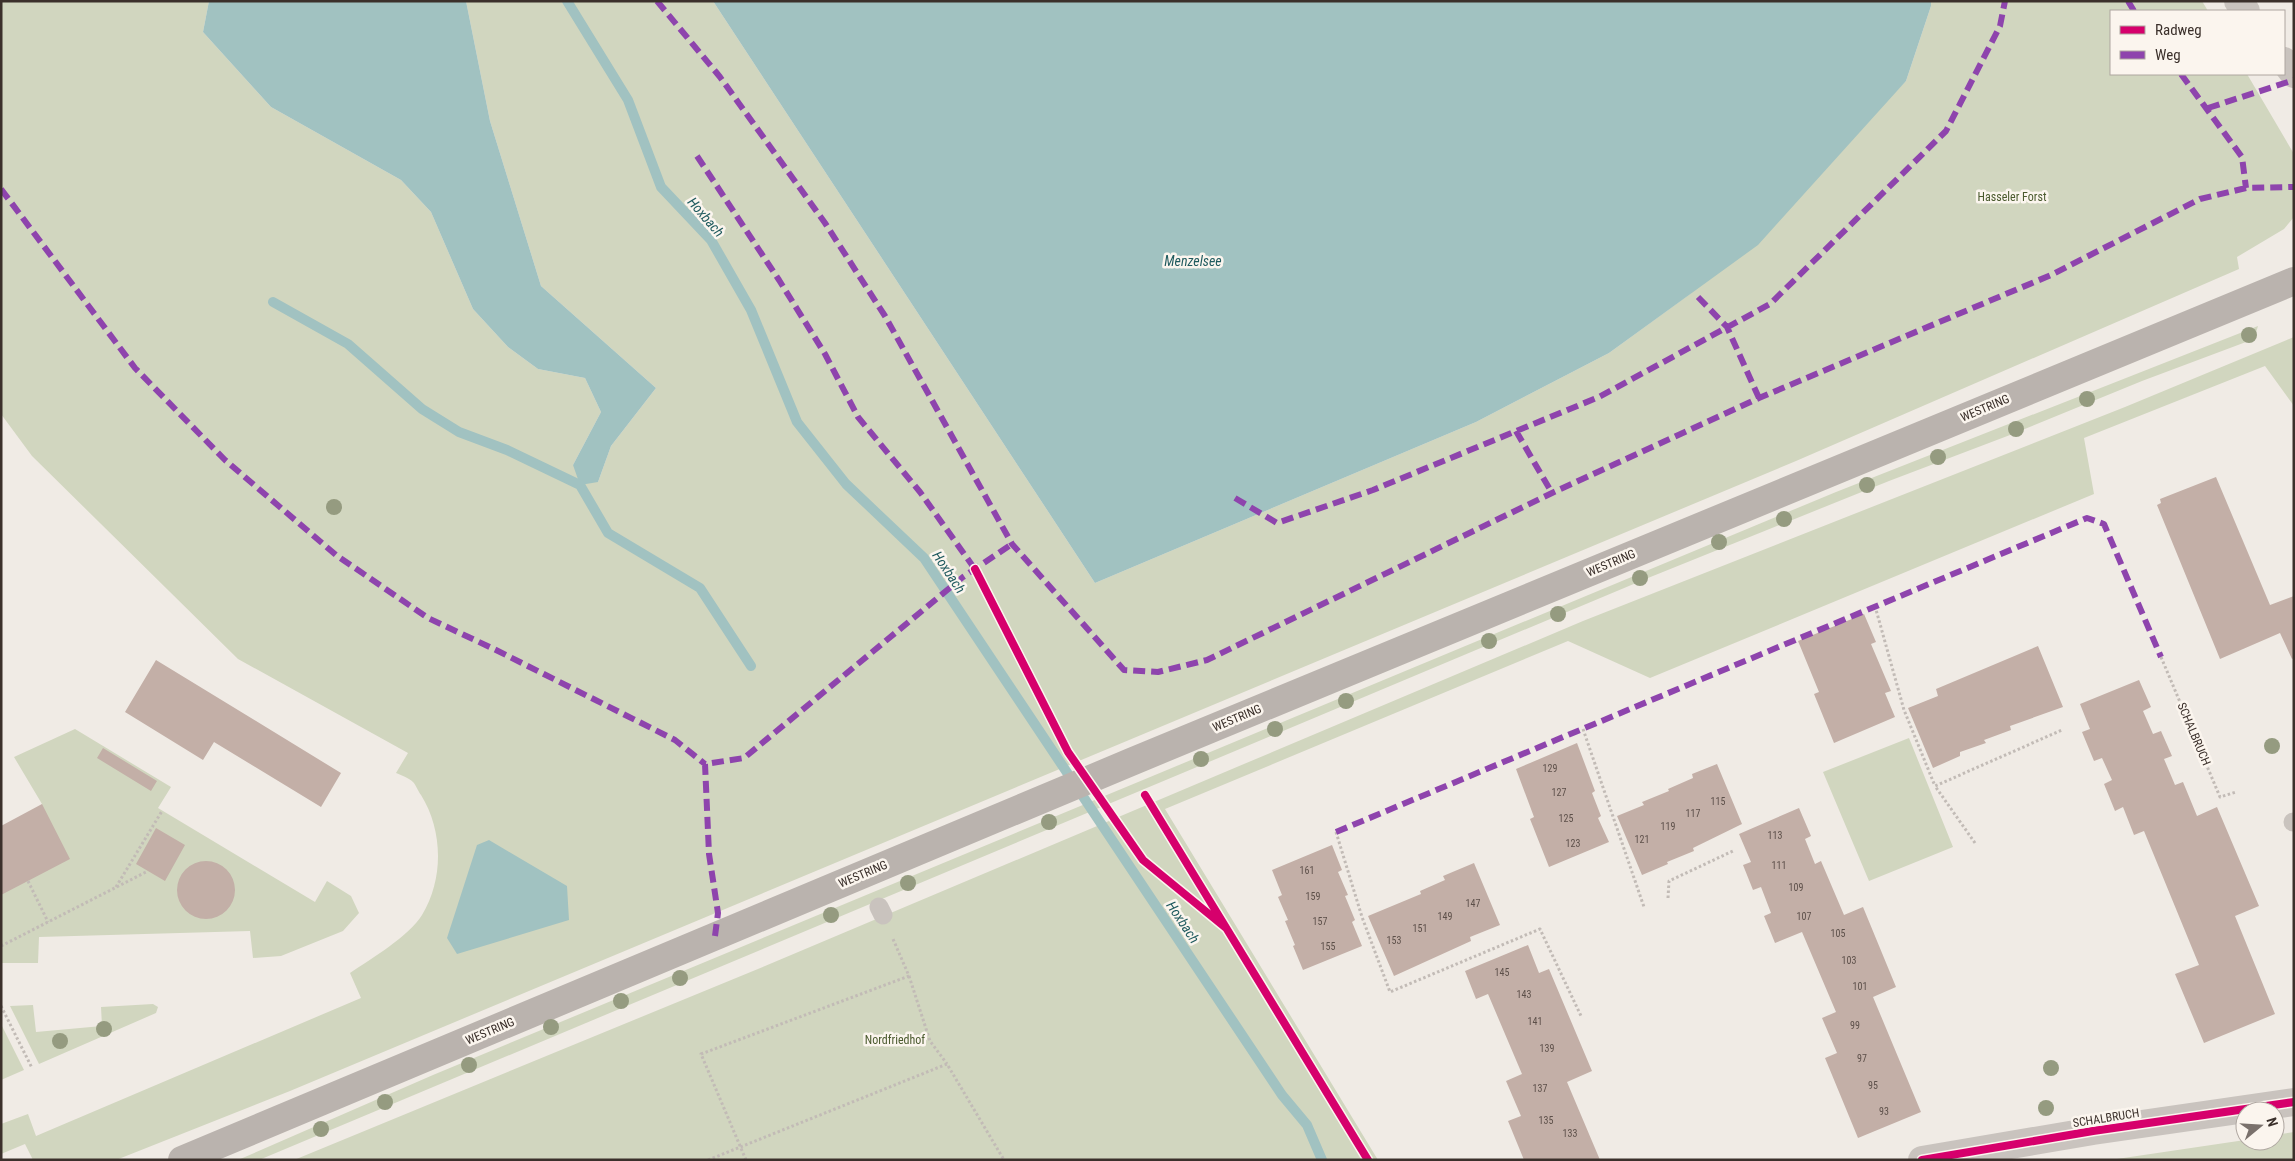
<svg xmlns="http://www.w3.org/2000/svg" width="2295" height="1161" font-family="'Roboto Condensed',sans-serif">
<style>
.green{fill:#d1d6bf}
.water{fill:#a1c2c1}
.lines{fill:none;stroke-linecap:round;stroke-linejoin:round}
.stream{stroke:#a1c2c1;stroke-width:10}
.building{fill:#c3afa7}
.path{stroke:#c2bbb6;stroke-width:3;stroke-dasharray:2.5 2.5;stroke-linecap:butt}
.lane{stroke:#c9c3be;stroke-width:19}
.street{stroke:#c9c3be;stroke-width:28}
.secondary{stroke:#bab3ae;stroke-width:28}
.quiet{stroke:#8e44ad;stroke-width:6;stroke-dasharray:12 6;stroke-linecap:butt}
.cycleway-casing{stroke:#fbf5ee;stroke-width:11}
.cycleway{stroke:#d6006c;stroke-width:8}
.tree{fill:#959b80}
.labels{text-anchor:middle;stroke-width:5;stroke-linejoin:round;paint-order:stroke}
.number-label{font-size:10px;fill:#5d504a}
.park-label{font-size:12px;fill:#4a5a2e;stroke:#fbf5ee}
.street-label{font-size:12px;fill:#3b302b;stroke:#fbf5ee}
.water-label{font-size:14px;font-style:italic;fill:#1f5a5e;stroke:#fbf5ee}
</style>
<rect width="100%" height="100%" fill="#f0ebe5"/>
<path class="green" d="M1,1H209L203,32L271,107L401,180L431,212L473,309L508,347L538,369L585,378L601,412L573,465L598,482L611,446L656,388L541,286L490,121L466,1H713L1095,583L1476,422L1609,353L1690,294L1906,81L1931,6V1H2202L2208,11H2111V74H2247L2294,154V217L2284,229L2237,257L2239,269L1796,461L290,1091L116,1160H33L25,1144L1,1154V1124L28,1114L36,1136L361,998L350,973C371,959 409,936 422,915C444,879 443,830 421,795C418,791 416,785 413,782C409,778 401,775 396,773L408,753L238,659L32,456L1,414Z
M2258,326L2254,339L2142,381L2010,435L1889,481L1648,578L259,1160H238L433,1075L1836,492Z
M2294,337V406L2265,366L2084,438L2094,494L1650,678L1568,641L1165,809L1378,1160H294L765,966L1583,621L2125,407Z
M75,729L171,787L158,808L315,902L327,881L351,896L359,913L343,931L281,956L253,958L250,931L39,937L38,963H1V895L42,804L14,757Z
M1909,738L1953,847L1869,881L1823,772Z
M153,1004L158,1007L156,1013L39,1064L10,1006L33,1005L36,1032L102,1026L101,1007Z
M1,1024L24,1070L1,1080Z
M2294,1132V1160H2110L2245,1140L2275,1141V1135Z"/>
<path class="water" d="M209,1H466L490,121L541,286L656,388L611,446L598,482L580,485L573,465L601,412L585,378L538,369L508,347L473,309L431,212L401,180L271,107L203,32Z
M713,1H1931V6L1906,81L1758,245L1609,353L1476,422L1095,583Z
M489,840L567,886L569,920L457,954L447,938L477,845Z"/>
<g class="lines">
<path class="stream" d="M567,1L628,100L661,187L711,240L751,310L797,422L846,484L924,558L1282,1095L1307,1125L1322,1160
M273,302L348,344L422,409L459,432L507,450L580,485L608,533L700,588L751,666"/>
</g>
<path class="building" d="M2216,477L2270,605L2294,596V658L2292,659L2280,633L2220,659L2157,505L2161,503L2160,499Z
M1864,614L1876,642L1871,644L1891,691L1885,693L1895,717L1834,743L1814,694L1819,692L1798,641Z
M2038,646L2063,707L2010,726L2011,730L1984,740L1986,743L1960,752V756L1933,768L1908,708L1938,696L1936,689Z
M156,660L341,773L321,807L214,742L203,760L125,712Z
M2139,680L2151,707L2143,711L2153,734L2161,731L2172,756L2164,759L2175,785L2183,782L2197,816L2217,807L2259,906L2235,916L2275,1014L2204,1043L2175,974L2199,965L2144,831L2134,835L2123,807L2115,811L2104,784L2112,780L2102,758L2094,761L2082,732L2090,729L2080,704Z
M1577,743L1595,791L1592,793L1601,816L1598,818L1609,842L1549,867L1530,819L1534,817L1516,769Z
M103,748L157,781L151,791L97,758Z
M1717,764L1742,824L1693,848L1694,851L1667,862L1668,864L1642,875L1617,816L1644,805L1642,802L1669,791L1668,789L1693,778L1692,774Z
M42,804L70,859L1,895V826Z
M1799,808L1811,836L1805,839L1815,864L1821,861L1844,915L1863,907L1896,987L1873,997L1921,1112L1858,1138L1825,1058L1837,1053L1822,1018L1836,1012L1802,932L1775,943L1764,916L1771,913L1761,887L1753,890L1743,865L1751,862L1739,834Z
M156,828L185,845L165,881L136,864Z
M1332,845L1342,870L1338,872L1348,895L1345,896L1355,920L1352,922L1362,946L1303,970L1293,946L1295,945L1285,921L1288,920L1278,897L1282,895L1272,870Z
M177 890a29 29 0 1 1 58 0a29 29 0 1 1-58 0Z
M1474,863L1500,925L1470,937L1471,941L1394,976L1368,916L1421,894L1420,891L1445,880L1443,876Z
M1528,945L1539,973L1549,969L1592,1071L1567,1082L1600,1160H1524L1508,1121L1521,1116L1506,1081L1522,1074L1488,994L1476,999L1465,971Z"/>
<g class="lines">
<path class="path" d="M1875,606L1904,710L1935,786
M2161,657L2220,797L2236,792
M1583,729L1644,907
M1336,832L1362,917L1390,992L1540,929L1581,1016
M1975,843L1935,786L2062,730
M28,881L48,922
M116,887L162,811
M1668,898L1669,881L1735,850
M1,946L148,871
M909,976L930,1041L947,1064
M1,1006L32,1068
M708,1160L947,1064L1004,1160
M746,1160L701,1054L909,976L893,939"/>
<path class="lane" d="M2293,822H2294
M879,907L883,915"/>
<path class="street" d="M2238,1L2246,11
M2284,61L2294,74
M1922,1160L2093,1131L2294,1102"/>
<path class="secondary" d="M182,1160L1131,762L2294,281"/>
<path class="quiet" d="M657,1L720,77L825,223L885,316L1012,544L1124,670L1158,672L1207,660L1552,493L1759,398L2051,275L2200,199L2246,188L2294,187
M2128,1L2134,11
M2181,74L2242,157L2246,188
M2208,108L2294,80
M697,156L779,280L825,354L858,417L920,492L977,572
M1,189L135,368L225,460L336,555L428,618L496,650L675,740L705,764
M1698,297L1727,327L1759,398
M1516,431L1552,493
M1235,498L1277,523L1373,490L1599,397L1770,304L1946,131L2000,26L2005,1
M1336,832L2087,518L2104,524L2161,657
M715,936L718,913L709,854L705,764L744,758L963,577L1012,544"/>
<g class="cycleway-casing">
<path id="cycleway" d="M975,569L1068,752L1143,860L1226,928
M1145,795L1368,1160
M1922,1160L2093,1131L2294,1102"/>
</g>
<use href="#cycleway" class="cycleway"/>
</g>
<g class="tree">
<circle cx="2249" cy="335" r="8"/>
<circle cx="2087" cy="399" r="8"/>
<circle cx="2016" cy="429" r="8"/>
<circle cx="1938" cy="457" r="8"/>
<circle cx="1867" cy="485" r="8"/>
<circle cx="334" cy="507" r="8"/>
<circle cx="1784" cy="519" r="8"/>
<circle cx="1719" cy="542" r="8"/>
<circle cx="1640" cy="578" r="8"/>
<circle cx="1558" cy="614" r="8"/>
<circle cx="1489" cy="641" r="8"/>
<circle cx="1346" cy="701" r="8"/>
<circle cx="1275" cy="729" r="8"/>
<circle cx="2272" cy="746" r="8"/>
<circle cx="1201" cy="759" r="8"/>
<circle cx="1049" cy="822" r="8"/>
<circle cx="908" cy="883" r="8"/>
<circle cx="831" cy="915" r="8"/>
<circle cx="680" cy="978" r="8"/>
<circle cx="621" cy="1001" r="8"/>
<circle cx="551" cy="1027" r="8"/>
<circle cx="104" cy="1029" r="8"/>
<circle cx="60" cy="1041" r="8"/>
<circle cx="469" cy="1065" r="8"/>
<circle cx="2051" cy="1068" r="8"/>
<circle cx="385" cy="1102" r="8"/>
<circle cx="2046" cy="1108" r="8"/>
<circle cx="321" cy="1129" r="8"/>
</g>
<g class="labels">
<g class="number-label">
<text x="1550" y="772">129</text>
<text x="1559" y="796">127</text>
<text x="1718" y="805">115</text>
<text x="1693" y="817">117</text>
<text x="1566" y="822">125</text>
<text x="1668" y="830">119</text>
<text x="1775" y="839">113</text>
<text x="1642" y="843">121</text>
<text x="1573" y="847">123</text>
<text x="1779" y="869">111</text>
<text x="1307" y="874">161</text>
<text x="1796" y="891">109</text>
<text x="1313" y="900">159</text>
<text x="1473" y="907">147</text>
<text x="1445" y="920">149</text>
<text x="1804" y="920">107</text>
<text x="1320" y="925">157</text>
<text x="1420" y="932">151</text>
<text x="1838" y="937">105</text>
<text x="1394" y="944">153</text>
<text x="1328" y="950">155</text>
<text x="1849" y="964">103</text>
<text x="1502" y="976">145</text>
<text x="1860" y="990">101</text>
<text x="1524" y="998">143</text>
<text x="1535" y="1025">141</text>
<text x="1855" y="1029">99</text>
<text x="1547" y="1052">139</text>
<text x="1862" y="1062">97</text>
<text x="1873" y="1089">95</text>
<text x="1540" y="1092">137</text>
<text x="1884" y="1115">93</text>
<text x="1546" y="1124">135</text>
<text x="1570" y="1137">133</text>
</g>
<g class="park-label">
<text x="2012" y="201">Hasseler Forst</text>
<text x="895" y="1044">Nordfriedhof</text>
</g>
<g class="street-label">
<text transform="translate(1985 408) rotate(-23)" y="4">WESTRING</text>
<text transform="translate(1611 563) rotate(-23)" y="4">WESTRING</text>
<text transform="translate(1237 718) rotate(-23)" y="4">WESTRING</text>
<text transform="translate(2194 734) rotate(67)" y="4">SCHALBRUCH</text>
<text transform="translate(863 874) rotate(-23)" y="4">WESTRING</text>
<text transform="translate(490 1031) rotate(-23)" y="4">WESTRING</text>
<text transform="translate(2106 1118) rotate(-9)" y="4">SCHALBRUCH</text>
</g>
<g class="water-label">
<text transform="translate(706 217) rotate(49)" y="5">Hoxbach</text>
<text x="1193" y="266">Menzelsee</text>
<text transform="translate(949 572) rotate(56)" y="5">Hoxbach</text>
<text transform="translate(1183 922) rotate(56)" y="5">Hoxbach</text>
</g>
</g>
<rect width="2295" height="1161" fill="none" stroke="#3b302b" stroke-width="5"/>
<rect x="2110" y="10" width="175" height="65" fill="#fbf5ee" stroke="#aea6a0"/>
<rect x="2120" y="26" width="25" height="8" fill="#d6006c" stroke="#aea6a0"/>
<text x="2155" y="35" font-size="15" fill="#3b302b">Radweg</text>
<rect x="2120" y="51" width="25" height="8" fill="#8e44ad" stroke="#aea6a0"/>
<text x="2155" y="60" font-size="15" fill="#3b302b">Weg</text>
<g transform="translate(2260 1126) rotate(72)"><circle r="24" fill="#fbf5ee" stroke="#aea6a0"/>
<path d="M0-4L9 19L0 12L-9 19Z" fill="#7a716c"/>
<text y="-8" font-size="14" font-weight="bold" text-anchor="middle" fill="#3b302b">N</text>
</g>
</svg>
